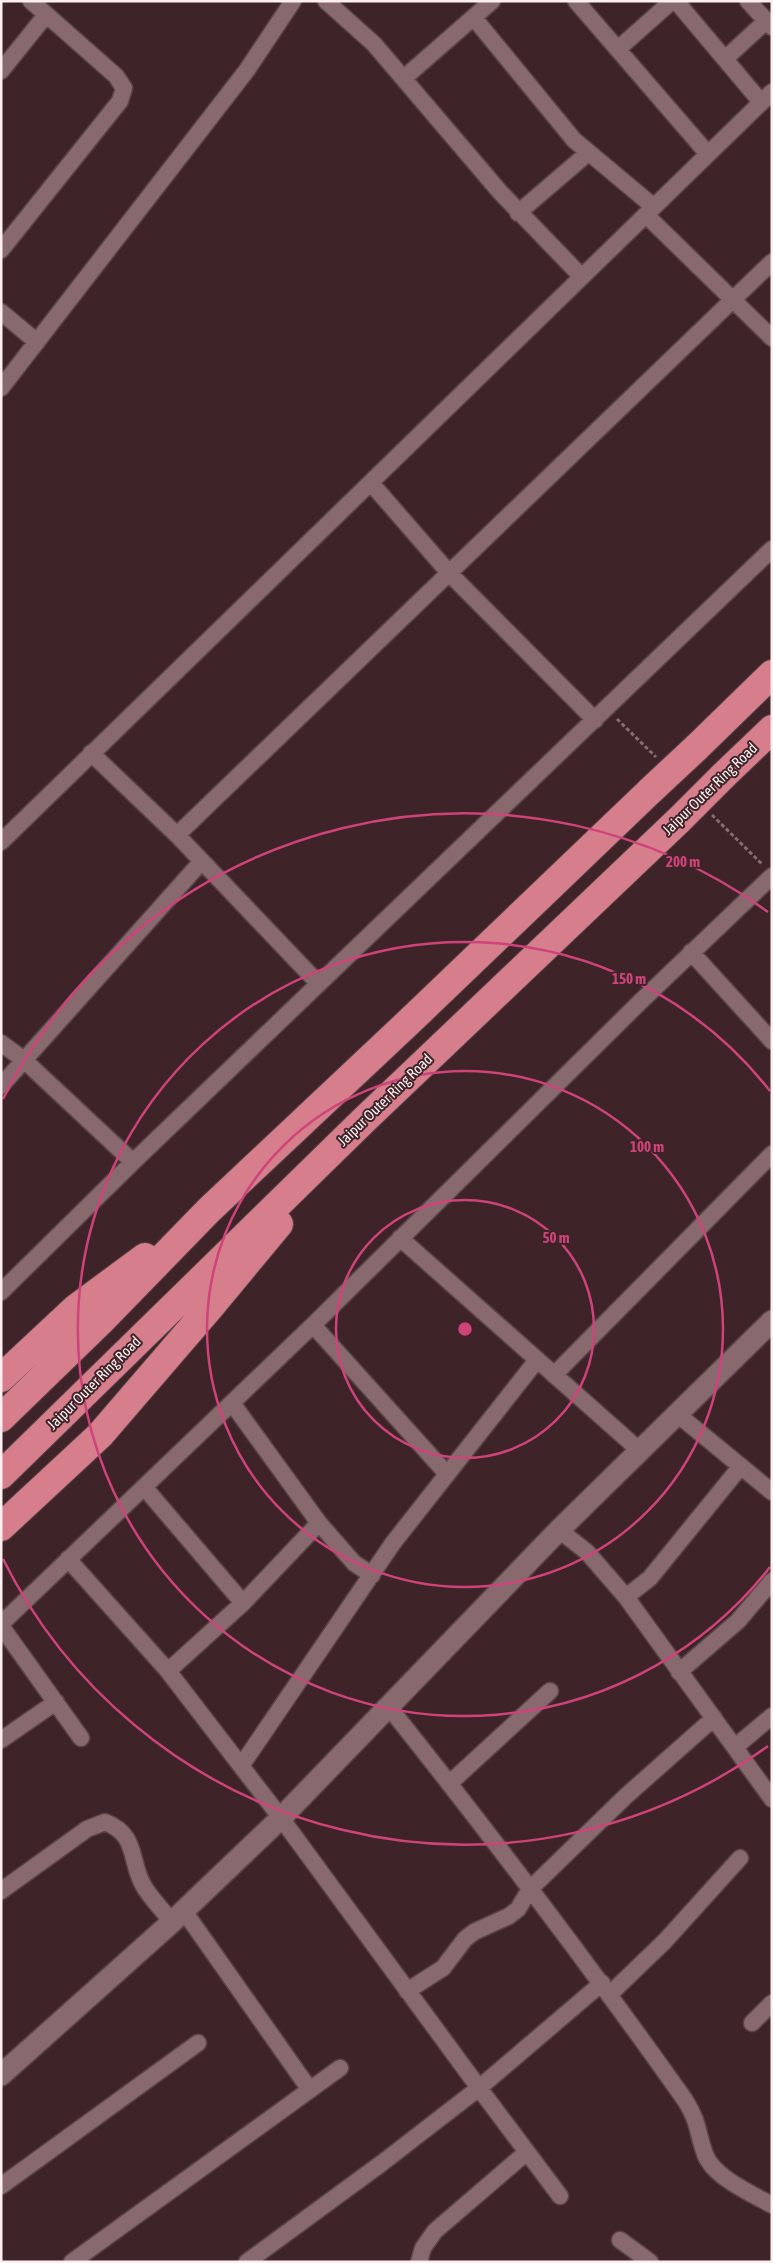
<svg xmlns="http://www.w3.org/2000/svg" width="773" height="2263" font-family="'Asap Condensed',sans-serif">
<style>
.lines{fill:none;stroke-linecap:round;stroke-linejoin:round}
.minor-casing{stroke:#584347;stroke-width:19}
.tertiary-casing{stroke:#584347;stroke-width:24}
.motorway-casing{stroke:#584347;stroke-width:30}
.path{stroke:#856f72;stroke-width:3;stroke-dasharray:4 2.5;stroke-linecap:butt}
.minor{stroke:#88696d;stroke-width:16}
.tertiary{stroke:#88696d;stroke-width:21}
.motorway{stroke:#d77e8c;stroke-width:28}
.motorway-bridge-casing{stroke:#584347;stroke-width:30;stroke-linecap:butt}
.motorway-bridge{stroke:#d77e8c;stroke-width:28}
.ring{fill:none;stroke:#ce4379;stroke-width:2.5}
.labels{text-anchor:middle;stroke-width:4;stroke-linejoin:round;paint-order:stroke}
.street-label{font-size:15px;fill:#fef0f1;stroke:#3e2428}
.centre{fill:#ce4379;stroke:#3e2428;stroke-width:2.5}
.ring-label{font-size:15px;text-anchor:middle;font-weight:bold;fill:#ce4379;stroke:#3e2428;stroke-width:4;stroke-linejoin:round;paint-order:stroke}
</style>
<rect width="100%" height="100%" fill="#3e2428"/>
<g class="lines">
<g class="minor-casing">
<path id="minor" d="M326,1L374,44L500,192L582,277
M576,1L708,154
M676,1L761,102
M748,1L772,27
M474,18L574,140L654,207
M618,49L672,1
M726,58L766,21
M1,71L46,15
M404,78L492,1
M518,213L588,153
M646,215L772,338
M1,250L120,101L124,88L116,76L31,1
M1,312L37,342
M1,388L247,70L293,1
M371,483L450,574L595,720
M91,753L177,835L772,262
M177,835L319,984
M1,842L772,92
M691,952L772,1041
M1,1043L24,1060L133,1162
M1,1086L202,861
M400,1238L639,1450
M1,1292L133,1162L772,549
M313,1325L447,1474
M554,1375L772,1154
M232,1403L319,1523L354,1563L372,1575
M676,1413L772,1492
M144,1487L243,1603
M559,1530L587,1552L626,1597L772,1799
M68,1559L168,1671L281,1818L479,2088L560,2196
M626,1597L650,1578L741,1466
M1,1624L313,1325L639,1003L772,876
M1,1626L81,1738
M168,1671L243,1603L319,1523
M679,1672L738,1621L772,1581
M388,1706C491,1835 590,1966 685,2100C699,2122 697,2132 705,2154C713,2177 752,2194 772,2205
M1,1740L56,1702
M735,1747L772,1716
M241,1766L393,1543L537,1360
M450,1783L550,1691
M1,1891L87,1829L105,1822C138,1835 129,1859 143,1885C151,1899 163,1910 172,1922
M184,1911L310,2090
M407,1991L443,1968L465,1939L474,1932L509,1916L518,1909L530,1889L626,1796L714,1718
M610,1994L665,1941L740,1858
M752,2023L772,2003
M1,2186L198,2043
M620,2240L650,2262
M72,2262L340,2068
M247,2262L382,2163L479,2088L602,1983
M419,2262L423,2248L435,2231L527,2152"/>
</g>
<g class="tertiary-casing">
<path id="tertiary" d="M1,2075L172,1922L281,1818L559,1530L772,1321"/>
</g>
<g class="motorway-casing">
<path id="motorway" d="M696,748L772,674
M723,776L772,729
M1,1378L76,1308L145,1257
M1,1418L101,1321L209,1210L413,1018L651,790
M1,1475L364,1120L679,820
M1,1527L100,1435L211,1306L279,1224"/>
</g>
<path class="path" d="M617,719L656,757
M712,815L763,865"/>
<use href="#minor" class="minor"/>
<use href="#tertiary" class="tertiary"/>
<use href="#motorway" class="motorway"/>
<g class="motorway-bridge-casing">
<path id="motorway-bridge" d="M651,790L696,748
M679,820L723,776"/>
</g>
<use href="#motorway-bridge" class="motorway-bridge"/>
</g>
<g class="ring">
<circle cx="465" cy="1329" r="129"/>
<circle cx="465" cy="1329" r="258"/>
<path d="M770 1567A387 387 0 1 1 770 1091"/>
<path d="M768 1746A516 516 0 0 1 3 1559M3 1099A516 516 0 0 1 768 912"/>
</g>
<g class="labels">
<g class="street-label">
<text transform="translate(710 789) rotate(-44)" y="5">Jaipur Outer Ring Road</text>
<text transform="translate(385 1100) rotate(-44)" y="5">Jaipur Outer Ring Road</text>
<text transform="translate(94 1383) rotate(-45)" y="5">Jaipur Outer Ring Road</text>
</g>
</g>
<circle cx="465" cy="1329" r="8" class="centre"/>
<g class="ring-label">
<text x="683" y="867">200 m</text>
<text x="629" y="984">150 m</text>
<text x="647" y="1152">100 m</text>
<text x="556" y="1243">50 m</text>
</g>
<rect width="773" height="2263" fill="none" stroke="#fef0f1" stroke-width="5"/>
</svg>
